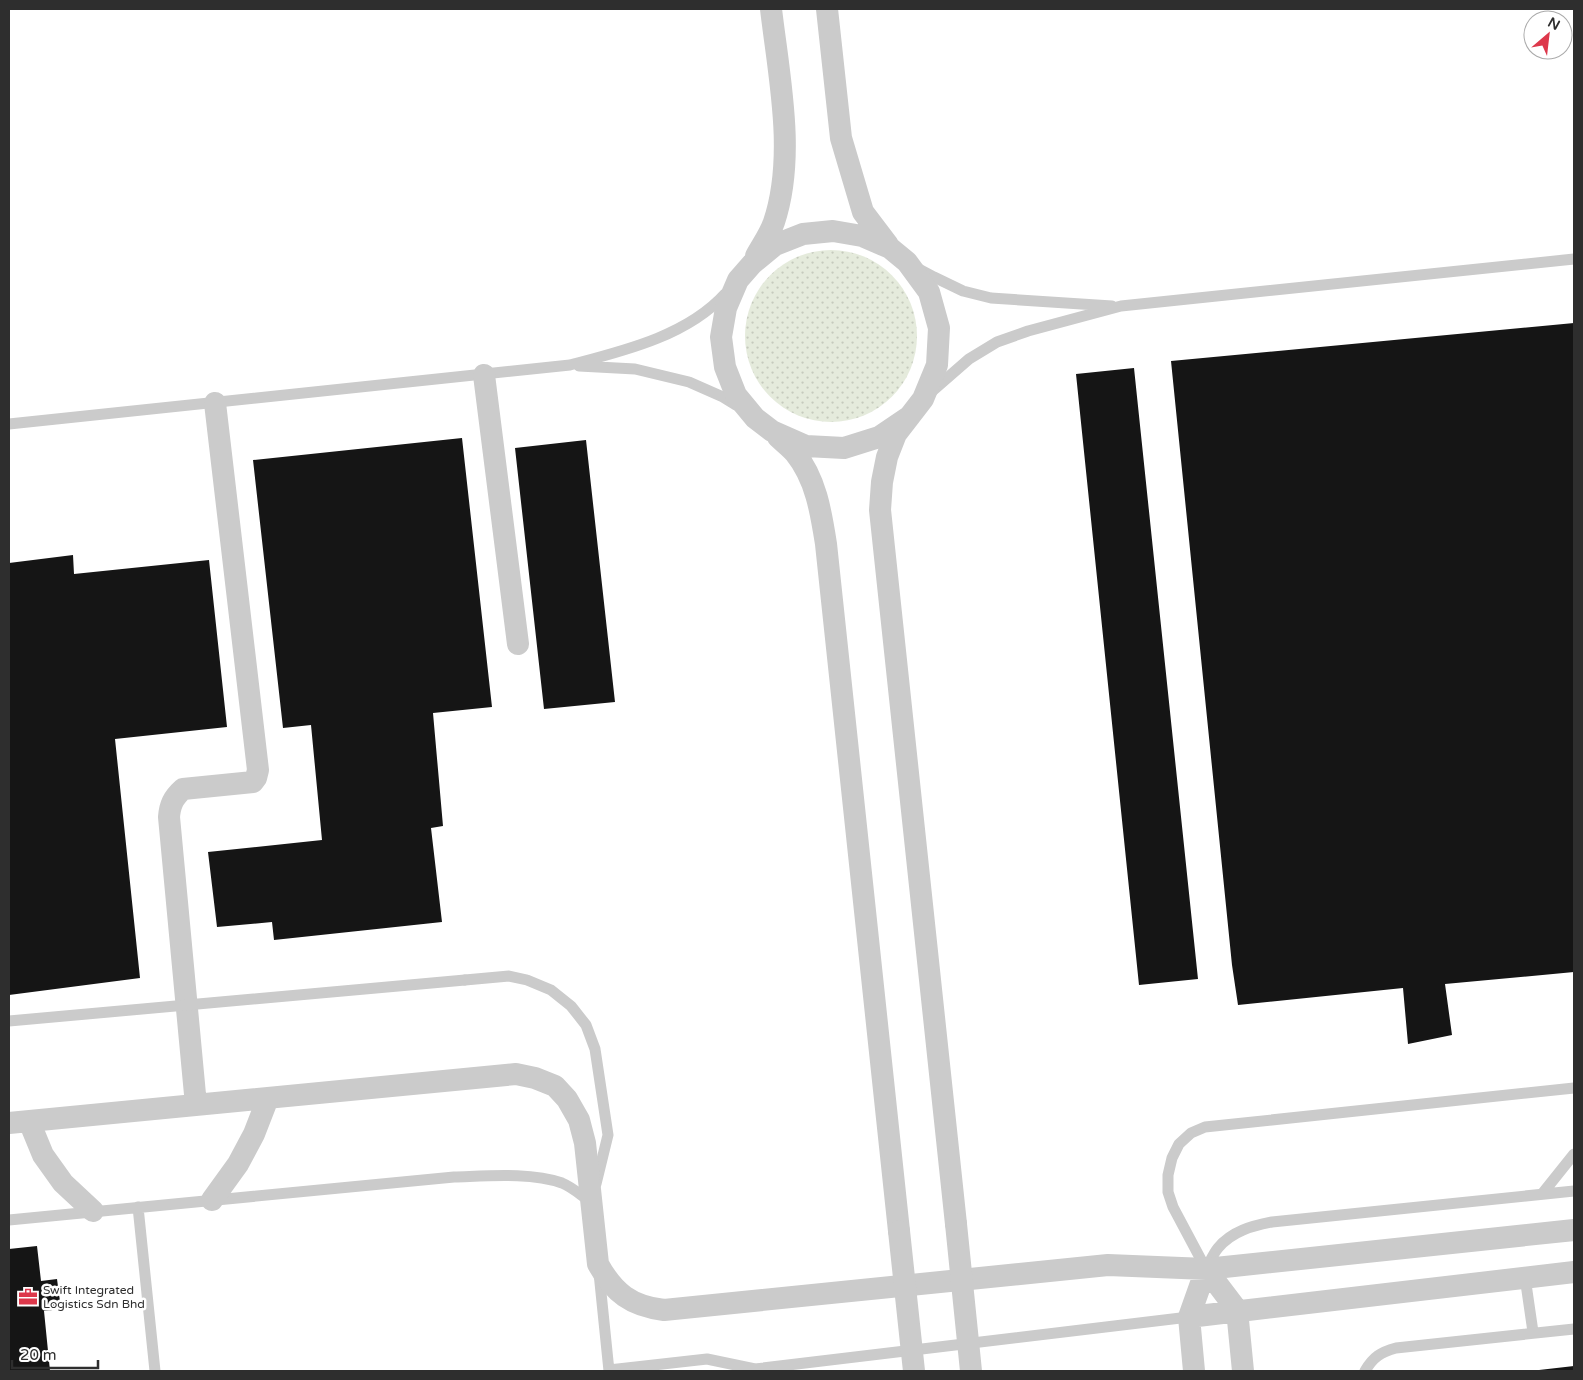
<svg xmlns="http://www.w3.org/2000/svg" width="1583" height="1380" font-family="'Varela Round',sans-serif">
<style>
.grass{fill:url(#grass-dots)}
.building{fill:#151515}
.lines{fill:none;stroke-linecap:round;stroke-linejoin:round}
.lane{stroke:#cbcbcb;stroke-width:11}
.street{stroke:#cbcbcb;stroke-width:22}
.lane-bridge{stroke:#cbcbcb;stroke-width:11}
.street-bridge{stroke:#cbcbcb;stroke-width:22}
.labels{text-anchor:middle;stroke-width:5;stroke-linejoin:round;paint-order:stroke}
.poi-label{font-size:12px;fill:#2e2e2e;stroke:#fff;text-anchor:start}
</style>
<defs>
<pattern id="grass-dots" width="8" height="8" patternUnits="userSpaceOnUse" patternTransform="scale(1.25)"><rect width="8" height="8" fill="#e5ebdc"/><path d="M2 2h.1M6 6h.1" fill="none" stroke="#c5cabd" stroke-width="1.8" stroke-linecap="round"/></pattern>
</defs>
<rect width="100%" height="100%" fill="#fff"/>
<path class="grass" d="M745 336a86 86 0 1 1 172 0a86 86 0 1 1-172 0Z"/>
<path class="building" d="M1574,323V972L1445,984L1452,1035L1408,1044L1403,988L1238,1005L1232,965L1171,361Z
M1134,368L1198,979L1139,985L1076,374Z
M462,438L492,707L433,713L443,826L431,828L442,922L274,940L272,922L217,927L208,852L322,840L311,725L283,728L253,460Z
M586,440L615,702L544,709L515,448Z
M73,555L74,574L209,560L227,727L115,739L140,978L9,995V563Z
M37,1246L41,1281L57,1279L61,1309L44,1311L50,1371H9V1249Z
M1574,1366V1371H1539V1370Z"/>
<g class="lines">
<path class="lane" d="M919,269L934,277L963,291L991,298L1112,306
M579,366L635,369L689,382L723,397L736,405
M930,393L969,359L997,342L1028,331L1121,306L1574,259
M9,424L570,365C623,351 687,336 725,294
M465,980L509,976L527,980L551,990L571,1006L586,1025L595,1049L608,1135L596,1184
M1542,1194L1574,1154
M138,1207L155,1371
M9,1220L454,1177C487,1176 531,1172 562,1183C572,1187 582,1196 591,1202
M1206,1269L1173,1207L1168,1192V1175L1172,1158L1179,1144L1191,1133L1205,1127L1574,1088
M1206,1269C1210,1262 1213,1254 1218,1248C1232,1231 1252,1226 1272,1222L1574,1191
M599,1273L609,1371
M1525,1277L1533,1332
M609,1370L707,1359L755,1369L1189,1317
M1365,1371C1373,1357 1381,1352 1396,1348L1574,1329"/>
<path class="street" d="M827,9L841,138L863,212L888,245
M756,256C762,245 770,234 774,222C796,156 779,77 771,9
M484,375L518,644
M910,416L879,437L844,448L806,446L772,431L755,418L736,395L725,367L721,337L726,308L738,280L752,264L775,245L803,234L833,231L862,236L890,248L907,262L929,292L939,328L937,365L923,399L896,434L887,457L882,482L880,510L956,1224
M778,437C783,442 790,447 795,453C816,479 821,512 826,544L899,1231
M196,1105L169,817C170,805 173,798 183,789L253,782L256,778L258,770L215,403
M29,1121L43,1155L63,1183L93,1211
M9,1123L516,1074L535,1078L555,1086L567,1099L579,1120L585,1143L598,1264C614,1293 631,1306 664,1310L1108,1265L1206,1269L1574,1230
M212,1200L238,1164L254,1134L268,1098
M1206,1269L1237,1310L1243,1371
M1189,1317L1574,1272
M1194,1371L1189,1317L1206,1269"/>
<path class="lane-bridge" d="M9,1021L465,980"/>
<path class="street-bridge" d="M956,1224L971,1371
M899,1231L914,1371"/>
</g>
<defs>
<g id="office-bare" transform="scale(1.5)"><path d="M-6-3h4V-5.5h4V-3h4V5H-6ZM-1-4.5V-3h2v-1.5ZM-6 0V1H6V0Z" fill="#dd384b" stroke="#fff" stroke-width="2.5" paint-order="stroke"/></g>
</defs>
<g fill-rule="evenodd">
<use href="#office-bare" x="28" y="1297"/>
</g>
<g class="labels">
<g class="poi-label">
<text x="43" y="1294">Swift Integrated<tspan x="43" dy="14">Logistics Sdn Bhd</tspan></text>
</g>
</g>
<rect width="1583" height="1380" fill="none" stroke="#2e2e2e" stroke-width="20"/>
<g transform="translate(1548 35) rotate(28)"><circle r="24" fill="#ffffff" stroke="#ababab"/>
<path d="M0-4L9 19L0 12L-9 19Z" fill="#dd384b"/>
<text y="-8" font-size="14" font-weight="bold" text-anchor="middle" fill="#2e2e2e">N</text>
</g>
<path d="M12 1360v8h86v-8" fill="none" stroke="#2e2e2e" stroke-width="2.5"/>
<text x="20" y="1360" font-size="15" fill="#2e2e2e" stroke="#ffffff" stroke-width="4" paint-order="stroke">20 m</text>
</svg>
